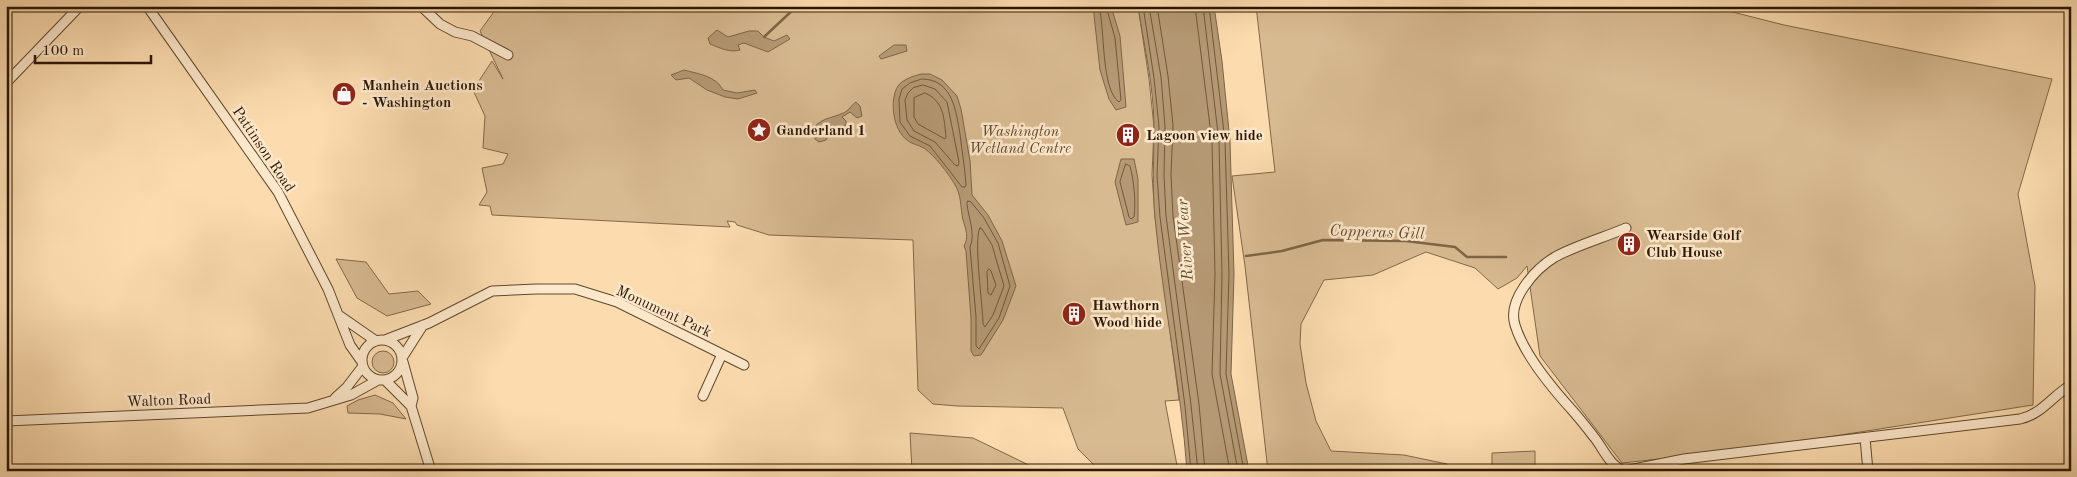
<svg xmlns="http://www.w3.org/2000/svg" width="2077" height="477" font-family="'Old Standard TT',serif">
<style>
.green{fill:#d8ba91;stroke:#826849}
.water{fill:#b59974;stroke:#7e6546}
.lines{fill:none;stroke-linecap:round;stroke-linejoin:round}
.shore{stroke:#70583a;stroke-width:1}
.stream{stroke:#7e6546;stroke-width:2.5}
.minor-casing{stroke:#5f482c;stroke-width:11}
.minor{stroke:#fde8cb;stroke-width:9}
.labels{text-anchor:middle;stroke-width:5;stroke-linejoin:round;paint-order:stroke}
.poi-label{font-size:15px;font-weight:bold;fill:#2b1601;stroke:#fde8cb;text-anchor:start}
.park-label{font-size:15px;font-style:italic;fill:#5f472c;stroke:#fde8cb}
.street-label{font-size:15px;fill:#2b1601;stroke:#fde8cb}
.water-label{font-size:16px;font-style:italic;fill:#624a2f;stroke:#fde8cb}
</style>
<rect width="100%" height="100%" fill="#fcdcaf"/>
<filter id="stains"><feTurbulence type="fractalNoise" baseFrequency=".004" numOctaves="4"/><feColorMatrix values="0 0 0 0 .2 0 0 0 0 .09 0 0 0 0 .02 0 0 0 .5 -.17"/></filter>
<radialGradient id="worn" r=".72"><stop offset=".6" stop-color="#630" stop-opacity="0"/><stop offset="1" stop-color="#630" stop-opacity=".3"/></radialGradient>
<path class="green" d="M498,6H1138L1149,79L1154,127L1152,175L1155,217L1179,400L1165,401L1178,471H1127L1095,466L1078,449L1063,408L957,406L933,404L918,390L913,240L769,235L737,225L735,222L727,221L730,227L492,215L490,206L479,205L487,192L482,168L503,164L508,154L483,148L485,116L473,90L492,61L503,79L480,31Z
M1256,6H1709L1784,25L2052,79L2018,194L2035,286L2033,405L1751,449L1622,463L1540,356L1527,266L1517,278L1498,289L1475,268L1426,252L1373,275L1324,280L1301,324L1300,344L1306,383L1316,421L1331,451L1404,455L1447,464V471H1268L1245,266L1232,176L1275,172Z
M336,259L366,262L389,294L418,291L431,304L387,316L357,298Z
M372 362a11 11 0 1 1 22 0a11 11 0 1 1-22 0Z
M375,395L393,403L406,419L380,414L348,413L347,406L358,400Z
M910,433L973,438L1041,471H912Z
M1535,451V468L1539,469V471H1488V469L1492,468V453Z"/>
<path class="water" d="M1093,6H1111L1120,36L1126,107L1116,110L1109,99L1100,70Z
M1138,6H1214L1222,61L1230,141L1234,274L1231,374L1249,471H1187C1181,386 1163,303 1155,218C1152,187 1154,157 1154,127C1154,87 1144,46 1138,6Z
M717,30L728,37L749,31H758L764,37L774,41L787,35L790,39L768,52L744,43L738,45L740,50C730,53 720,48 710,44L708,38Z
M894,45H906L907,51L881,59L879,56Z
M684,70C699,74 716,76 723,90L737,93L755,90L757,93L738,99L725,97L707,90L689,78L676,80L671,75Z
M921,74H930L942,80L957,96L961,109L970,161L972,195L988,215L1002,241L1016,286L1003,320L981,355L974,356L971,351V318L966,251L964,246C969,237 966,230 963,220C960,207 962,195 954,183C947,172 935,156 924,148C919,145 911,144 907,140C893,130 889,100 898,86C903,79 914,76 921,74Z
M856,102L860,106L862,116L857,118L850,112L842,117L846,121V125L836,132L829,124L824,126L829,134L826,140L819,142L815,139L813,129C821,116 839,118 848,110C851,107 852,105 856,102Z
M1121,159H1134L1138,179V222L1126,225L1115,182Z"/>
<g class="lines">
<path class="shore" d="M1099,6C1105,28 1101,90 1119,102L1121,100L1115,38L1106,6
M1143,6L1154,78L1159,126L1157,175L1160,217L1185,406L1191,471
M1149,6L1161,77L1165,126L1164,175L1166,216L1191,405L1198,471
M1157,6L1168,76L1173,125L1171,175L1173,216L1199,404L1205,471
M1195,6L1212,142L1215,274L1212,374L1230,471
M1203,6L1219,142L1222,274L1220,374L1238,471
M1209,6L1225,141L1229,274L1226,374L1244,471
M922,79C953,79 956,112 960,134C962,152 965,168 966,185L965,187H962L930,146L910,136L900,122L899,99L902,89L910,83Z
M923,85L935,89L947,102L959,162L958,166L955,165L935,142L914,131L907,120L905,100L908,93L913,88Z
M925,93C944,101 944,118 946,137L945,139L918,124L914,117V98Z
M1126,164L1130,166C1134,182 1136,200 1134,217L1131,219L1129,217L1120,182Z
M968,201L971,202L984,218L998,243L1010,286L999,318L979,349L976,346V317L970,247C976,234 968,217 967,204Z
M980,228L982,229L992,245L1004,286L993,315L985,327L983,324C983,306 973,238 980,228Z
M989,269L991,271L996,285L991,295L988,293L987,272Z"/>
<path class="stream" d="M764,37L797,6
M1246,256L1282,251L1323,240L1406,241L1455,247L1467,257H1506"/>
<g class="minor-casing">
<path id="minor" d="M147,6L278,192L328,289L350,345L362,362
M421,6L440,24L455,32L472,36L508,55
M6,83L80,6
M1626,228C1603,238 1577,245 1555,257C1535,269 1507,300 1515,325C1524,355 1552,388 1572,410C1580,419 1587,428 1594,437C1603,448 1609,465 1624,471L1684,459L2020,419C2042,414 2052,396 2071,385
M340,316L376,341
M362 360a20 20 0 1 1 40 0a20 20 0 1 1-40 0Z
M385,340L429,323L492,291L536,289H575L617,302L744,365
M402,358L423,325
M403,362L413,398L411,406
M385,380L411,406L431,471
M703,396L722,354
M335,398L347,387L363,366
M6,421L308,408L351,395L378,380
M1865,438L1868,471"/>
</g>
<use href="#minor" class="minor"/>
</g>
<defs>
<g id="shop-disc" transform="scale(1.25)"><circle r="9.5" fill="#8f2418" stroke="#fde8cb"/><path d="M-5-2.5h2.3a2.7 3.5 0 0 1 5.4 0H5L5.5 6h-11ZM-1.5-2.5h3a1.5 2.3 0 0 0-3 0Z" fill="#fff"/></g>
<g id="sight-disc" transform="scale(1.25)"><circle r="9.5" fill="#8f2418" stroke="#fde8cb"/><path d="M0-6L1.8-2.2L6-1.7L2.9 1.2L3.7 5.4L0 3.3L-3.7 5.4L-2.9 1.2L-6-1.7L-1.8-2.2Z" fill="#fff"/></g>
<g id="building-disc" transform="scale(1.25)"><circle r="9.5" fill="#8f2418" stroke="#fde8cb"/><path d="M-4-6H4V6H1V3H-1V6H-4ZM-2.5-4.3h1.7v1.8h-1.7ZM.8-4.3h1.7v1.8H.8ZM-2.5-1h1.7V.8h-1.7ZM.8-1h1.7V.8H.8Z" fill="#fff"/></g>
</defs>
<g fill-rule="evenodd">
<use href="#shop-disc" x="344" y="94"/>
<use href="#sight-disc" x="759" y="130"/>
<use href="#building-disc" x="1128" y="135"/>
<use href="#building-disc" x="1629" y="244"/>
<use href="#building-disc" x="1074" y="314"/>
</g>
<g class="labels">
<g class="poi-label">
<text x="362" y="90">Manhein Auctions<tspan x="362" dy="17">- Washington</tspan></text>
<text x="776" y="135">Ganderland 1</text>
<text x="1146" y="140">Lagoon view hide</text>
<text x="1646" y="240">Wearside Golf<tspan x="1646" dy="17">Club House</tspan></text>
<text x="1092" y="310">Hawthorn<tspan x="1092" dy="17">Wood hide</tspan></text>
</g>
<g class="park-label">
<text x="1020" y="136">Washington<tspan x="1020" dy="17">Wetland Centre</tspan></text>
</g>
<g class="street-label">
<text transform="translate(264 149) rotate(56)" y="5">Pattinson Road</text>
<text transform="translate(664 311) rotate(25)" y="5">Monument Park</text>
<text transform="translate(169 400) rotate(-2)" y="5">Walton Road</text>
</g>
<g class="water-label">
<text transform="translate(1377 231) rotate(2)" y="6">Copperas Gill</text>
<text transform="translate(1184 240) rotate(-94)" y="6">River Wear</text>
</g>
</g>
<rect width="2077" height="477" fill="none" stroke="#fcdcaf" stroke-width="25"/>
<rect x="8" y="8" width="2062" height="462" fill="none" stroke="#2b1601" stroke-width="2.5"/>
<rect x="12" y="12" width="2052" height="452" fill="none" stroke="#2b1601"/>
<path d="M35 55v8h116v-8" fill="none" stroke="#2b1601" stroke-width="2.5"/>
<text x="42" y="55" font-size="15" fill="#2b1601" stroke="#fde8cb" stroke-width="4" paint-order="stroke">100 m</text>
<rect width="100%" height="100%" filter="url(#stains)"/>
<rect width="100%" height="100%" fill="url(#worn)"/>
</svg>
